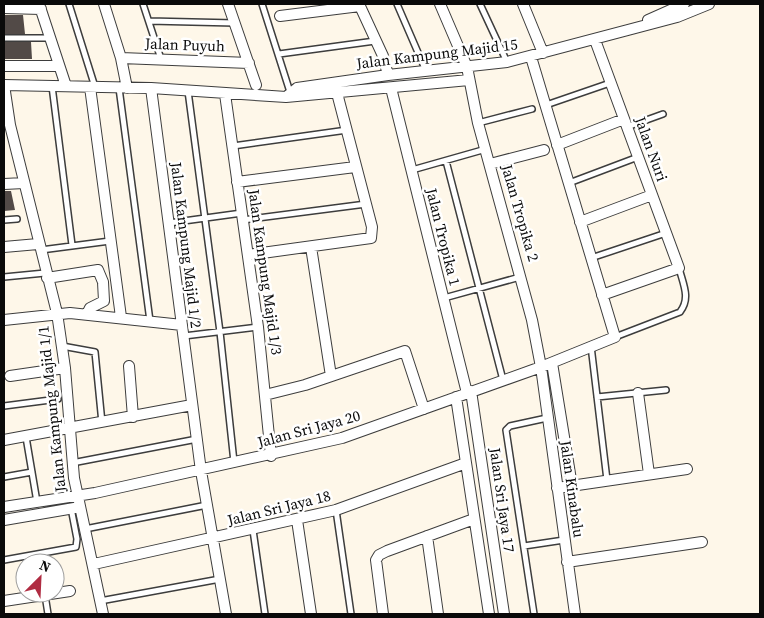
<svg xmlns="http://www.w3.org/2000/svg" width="764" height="618" font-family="'Source Serif 4',serif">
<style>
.building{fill:#524a47}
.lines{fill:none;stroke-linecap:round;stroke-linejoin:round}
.lane-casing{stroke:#3d3d3d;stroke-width:8}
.street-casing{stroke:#3d3d3d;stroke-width:12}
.lane{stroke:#fff;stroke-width:5}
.street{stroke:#fff;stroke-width:10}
.labels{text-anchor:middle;stroke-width:5;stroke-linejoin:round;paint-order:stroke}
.street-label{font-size:15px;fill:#0a0a0a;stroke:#fff}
</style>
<rect width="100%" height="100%" fill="#fef7e9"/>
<path class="building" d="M4,15H23L25,34H4Z
M4,42H31L32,59H4Z
M4,191H11L15,210L4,211Z"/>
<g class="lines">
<g class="lane-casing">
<path id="lane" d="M69,4L95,87
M143,4L161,59
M262,4L290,92
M397,4L426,71
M480,4L507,62
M149,21L235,23
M4,38H50
M279,54L375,41
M52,86L72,245
M119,88L150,321
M188,91L220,332L234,462
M546,105L610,83
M478,123L532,109
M627,127L663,114
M233,146L347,130
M446,161L503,380
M412,170L486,149
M569,183L638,157
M4,220L17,219
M243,220L366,204
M169,223L242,213
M41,250L110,241
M591,258L666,233
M4,277L45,273
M444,298L520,277
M184,336L258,327
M615,337L680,312C691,298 683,284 679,268
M62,346L95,352L102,423
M591,346L607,480
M597,397L666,390
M4,406L58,399
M26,437L37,502
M72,463L197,439
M4,477L32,472
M336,510L351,614
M85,529L207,505
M253,530L265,614
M524,546L564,540
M4,560L76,547L77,539L71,508
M45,595L48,614
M100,601L220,579
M534,614L506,430L510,426L547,418"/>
</g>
<g class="street-casing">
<path id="street" d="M39,4L66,86
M104,4L121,58L127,88
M228,4L256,85
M359,4L383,56L388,75
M440,4L467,67L478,123L532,320L541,367L575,614
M523,4L543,53
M4,8L41,9
M280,16L360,6
M648,20L684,4
M595,40L679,268L602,295
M121,58L249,63
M4,66H59
M4,85L10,125L57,313L65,368L74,478L103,614
M4,85L151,88L286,97L469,80
M90,87L121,317
M151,88L201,471L226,614
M391,88L467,393
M225,94L258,327L271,456
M286,97L297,88L388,75L507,62L677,17L709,4
M557,145L624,119
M490,164L544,150
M237,182L355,167
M4,184L24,183
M580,222L652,195
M4,247L38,244
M311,247L331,376
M248,255L371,238L372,227L337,93
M47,278L98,270L103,282L104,301L90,308L87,314
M4,320L70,313L182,325
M552,363L572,486
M129,366L133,417
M10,376L65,368
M471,391L504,614
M638,393L649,474
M265,395L305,385L405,351L424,409
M456,397L489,614
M4,440L192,405
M557,488L687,469
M4,507L95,493L342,438L541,367L615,337L531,57
M4,520L80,507
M297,520L311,614
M427,536L438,614
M567,562L702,542
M94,564L336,510L466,463
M4,601L70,591
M383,614L376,560L379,555L387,551L474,519"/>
</g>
<use href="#lane" class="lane"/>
<use href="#street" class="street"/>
</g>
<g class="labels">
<g class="street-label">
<text transform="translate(185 45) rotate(2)" y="5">Jalan Puyuh</text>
<text transform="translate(437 54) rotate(-7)" y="5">Jalan Kampung Majid 15</text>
<text transform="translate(651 149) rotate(70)" y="5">Jalan Nuri</text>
<text transform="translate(520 213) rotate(74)" y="5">Jalan Tropika 2</text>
<text transform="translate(443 237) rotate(76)" y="5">Jalan Tropika 1</text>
<text transform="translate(186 245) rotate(83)" y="5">Jalan Kampung Majid 1/2</text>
<text transform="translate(265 272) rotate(82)" y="5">Jalan Kampung Majid 1/3</text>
<text transform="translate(52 409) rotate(-96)" y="5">Jalan Kampung Majid 1/1</text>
<text transform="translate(309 429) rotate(-15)" y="5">Jalan Sri Jaya 20</text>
<text transform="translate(572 489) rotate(82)" y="5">Jalan Kinabalu</text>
<text transform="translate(502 500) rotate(82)" y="5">Jalan Sri Jaya 17</text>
<text transform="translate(279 508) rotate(-14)" y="5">Jalan Sri Jaya 18</text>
</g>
</g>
<rect width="764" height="618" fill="none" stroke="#0a0a0a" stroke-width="10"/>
<g transform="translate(40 578) rotate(24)"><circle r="24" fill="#ffffff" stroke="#9d9d9d"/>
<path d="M0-4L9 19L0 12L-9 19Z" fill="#b02c42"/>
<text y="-8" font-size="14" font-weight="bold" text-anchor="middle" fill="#0a0a0a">N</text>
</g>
</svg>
